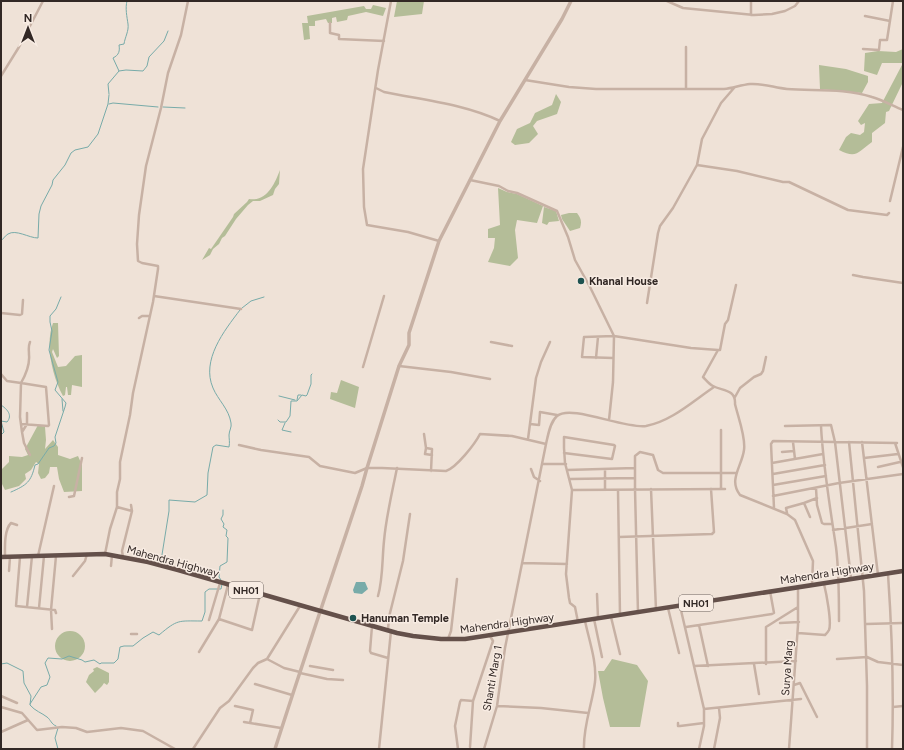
<svg xmlns="http://www.w3.org/2000/svg" width="904" height="750" font-family="Figtree,sans-serif">
<style>
.green{fill:#b4bd98}
.water{fill:#78aba9}
.lines{fill:none;stroke-linecap:round;stroke-linejoin:round}
.stream{stroke:#78aba9;stroke-width:1}
.minor{stroke:#c7b1a4;stroke-width:2.5}
.tertiary{stroke:#c7b1a4;stroke-width:3.5}
.trunk{stroke:#64504a;stroke-width:4.5}
.poi-dot{fill:#1d5250;stroke:#f8ece3;stroke-width:1.5}
.labels{text-anchor:middle;stroke-width:3;stroke-linejoin:round;paint-order:stroke}
.shield{fill:#f8ece3;stroke:#6d635e;stroke-width:1}
.shield-label{font-size:10px;font-weight:bold;fill:#322825}
.poi-label{font-size:11px;font-weight:bold;fill:#322825;stroke:#f8ece3;text-anchor:start}
.street-label{font-size:11px;fill:#322825;stroke:#f8ece3}
</style>
<rect width="100%" height="100%" fill="#efe2d7"/>
<path class="green" d="M397,1H424L422,14L394,17Z
M373,5L386,8L383,16L366,12L348,16L347,20L337,22L336,17L332,18V23H328L326,19L315,21V26H309L310,39L304,40L302,23H308L307,16L364,6L366,9H371Z
M903,49V82L889,111L886,112L885,123L872,133V142C858,152 857,159 839,150L846,137L851,133L860,135L864,132L865,123L861,125L858,121L869,104L882,103L903,63H882L877,75L864,71L865,53L878,51L896,52Z
M819,65L846,69L868,76V82L862,93L820,89Z
M556,94L561,102L557,114L537,121L533,126L538,134L529,143L515,145L511,142L517,129L530,123L535,113L552,105Z
M280,170L279,184L275,189L273,195L260,201H253L248,205L236,219L225,236L222,238L219,244L213,249L210,255L202,260L209,248L211,249L233,217L234,214L247,202L249,199C267,202 275,183 280,170Z
M498,188L507,192L517,194L543,206L537,223L517,220L515,230L518,258L510,266L488,262L494,248L495,238H488V229L500,225Z
M544,207L556,211L559,221L549,222L547,225L542,223Z
M569,213H577C581,218 582,222 580,228L570,231L562,219L561,215Z
M53,323H58L59,356L57,358L53,349L52,352L58,367L66,366L75,356L82,355V387L72,385L71,395H68L67,387H66L65,395L63,396C52,376 45,344 53,323Z
M341,380L359,387L355,408L330,399L331,392L337,393Z
M38,425L45,427L46,440L45,449L53,440L58,447V455L70,459L78,456L82,465V491L64,492L59,479L57,467H50L49,473L45,478L41,479L38,473L39,464L36,462L31,470L25,474L26,479L19,486L5,490L1,482V470L9,462V456L22,457L28,455L25,449Z
M55 646a15 15 0 1 1 30 0a15 15 0 1 1-30 0Z
M612,659L637,665L648,681L640,727H610L603,698L598,671H604Z
M97,667L109,673V682L107,685L104,683L102,686L95,693L86,682L89,675L94,671L93,669Z"/>
<path class="water" d="M356,582H365L368,589L362,594L354,593L353,590Z"/>
<g class="lines">
<path class="stream" d="M119,71L126,70L143,71L147,66L149,57L164,41L168,31
M109,94L108,84L119,71L113,58C119,55 120,51 119,45L124,44C125,37 129,31 128,24C127,17 125,8 127,1
M109,104L113,103L158,107
M163,107L185,108
M1,241C3,239 6,235 8,234C16,229 29,238 38,238L39,214L41,206L52,185L53,180L65,165L71,153L75,150L88,147L98,134L108,104L109,95
M242,308L251,301L264,297
M279,396L295,400
M62,399L63,411
M297,400L298,395H301
M1,405C7,409 13,415 7,422L1,421L4,432L1,435
M278,420L280,422H286L290,416L291,401H297L302,395L306,396L307,395L311,384V375L312,374
M285,423L282,430L291,432
M11,492C27,485 31,482 35,465L38,464L49,448L54,446L56,443L55,437L65,407L66,403L55,390L58,382L49,350L52,331L50,322V316L56,309L61,297
M161,561L169,511V500L195,502L207,495L208,473L213,447L216,445L229,447C230,442 229,439 229,435C229,431 232,427 231,423C229,409 218,400 213,388C201,360 224,331 240,310
M221,580L219,577L220,566L227,562L228,538L226,536L227,530L223,527L224,524L221,519L223,515V510
M1,664L7,663L23,671L24,683L31,696L30,705C35,711 42,713 47,717C51,720 51,724 56,726
M30,704L41,687L47,685L50,677L45,663L48,658L62,659L69,656L82,660L85,662L94,660L100,664L101,663H114L118,659L120,647L124,646H133L143,638L153,632L159,635C178,619 178,621 202,621L205,612V592L209,589H221L222,584
M58,728L55,738L58,749"/>
<path class="minor" d="M391,1L378,70L363,169L364,207L367,225L408,232L439,241
M667,1L683,8L754,15L772,14L785,11L795,6L799,1
M751,15V2
M865,16L890,21
M330,23V33L339,35V39L384,41
M863,49L879,50L880,40H887L893,1
M1,76L19,47L43,1
M525,80L569,87L596,89H724C733,88 741,85 750,84C763,83 775,88 787,89C815,91 845,88 872,97C883,100 893,106 903,110
M376,88L384,92C423,100 464,104 500,121
M734,88L721,103L702,139L697,165L737,171L783,182H789L848,210L887,215L889,213
M686,89V47
M470,180L499,186L508,191L517,193L557,211L568,237L575,260L590,287L614,336L613,382L609,420
M890,201L903,147
M853,275L863,277L903,283
M736,285L728,320L725,324L720,350H718L703,377C706,380 709,384 713,386C722,391 736,389 735,404C738,417 746,437 744,450C742,466 728,480 740,495L787,514L795,520L813,561L812,584
M154,296L241,309
M647,303L658,233L660,226L673,208L697,165
M1,313L20,315L22,314L23,300
M139,318L142,316H150
M491,342L512,346
M596,358L598,337
M613,358L582,357L584,337L614,336L691,348L718,350
M399,366L451,372L490,379
M363,367L384,296
M1,374L7,381L21,383L20,417L22,432
M735,397L740,388L754,377L761,374L763,371L766,357
M27,413V424L22,432L24,443L30,455
M21,424L48,426L49,425L46,387L21,383C26,374 30,365 29,355C29,349 28,347 30,342
M530,424L539,425L540,412L557,415
M785,426L831,425L835,442L851,578
M821,426C823,466 830,507 836,547C839,571 839,596 839,621
M424,434L426,448L425,454L432,455
M528,439L536,378L541,362L550,342
M793,442L795,459
M849,442L864,591L867,686V749
M862,442L878,575
M895,443L903,467
M546,444C548,435 550,422 557,416C571,404 624,429 646,426C672,421 693,401 714,387
M239,445L261,450L309,457L320,466L355,473L367,468H382L446,471C456,468 475,444 480,434L512,436L546,444L505,648L497,706L484,749
M426,448L432,449L431,471
M782,452L794,451
M564,453L612,459L615,446L614,445L564,437V448L565,463L572,490L566,574L569,598L570,603L575,607L578,622
M864,458L898,454
M772,463L823,454
M543,464H566
M878,467L900,462
M531,469L534,477L540,481
M605,469V490
M567,470L635,468
M773,474L825,465
M570,479L635,478
M773,485L826,476
M816,488L817,505L822,523L824,524H832
M651,489L656,610
M721,489V430
M572,490L725,489
M618,490L620,615
M773,496L839,483L903,474
M69,497L74,496L82,458
M804,503L817,498
M131,505L132,511
M117,507L132,511L122,551L123,557
M774,508L771,444L773,441L897,443
M787,513L786,508L804,503L810,517
M833,530L872,524
M619,537L712,534L714,532L711,489
M105,554L110,529L117,507V492L120,479V462L130,415L133,393L153,302L158,269V266L142,263L138,261L137,244L139,215L146,166L161,108L168,73L181,35L188,1
M38,556L54,486
M5,557C5,547 4,530 11,523L17,525
M20,557L16,606L55,610L56,613
M522,563L567,564
M111,566L112,555
M9,571L10,557
M888,574C892,632 894,691 892,749
M73,576L85,561L87,554
M597,594L598,618
M378,596C383,579 382,560 384,541C386,517 392,493 397,468
M680,606L704,709V726L699,749
M27,607L32,556
M39,608L44,556
M668,608L679,653
M638,613L635,489V456L640,452L653,455L658,470L663,473H736
M611,617L620,654
M219,619L252,630L260,594
M594,619L602,657
M209,620L220,583
M780,623L799,622
M866,624L903,623
M699,625L708,666
M372,626L370,651L371,653L388,658
M686,627L772,614L774,613L770,591
M52,629L51,610L56,556
M388,630L389,617L403,561L410,514
M798,633L825,635C827,633 828,632 829,630C832,622 826,592 824,584
M131,634H137
M448,639L451,631L457,579
M199,652L219,619L228,585
M267,659L284,668L300,672
M837,659L867,657L878,662L903,665
M754,664L759,694
M766,664V627L798,607
M310,666L333,670
M694,666L796,661
M300,673L327,679L343,680
M255,684L292,695
M794,685L800,683L817,717
M1,696L17,703
M235,706L253,710L250,723
M497,706L541,708L588,713
M1,707L22,713L37,730L62,727L76,728L87,732L121,728L143,731L175,749
M893,707L903,706
M704,709L801,699
M244,722L281,728
M678,723V726H680L704,723
M1,732L28,720
M470,747L473,701L493,641L490,636
M193,749L220,708L229,701L253,668L258,663L267,659L300,606
M379,749L391,631
M458,749L455,726L460,702L461,700L473,701
M584,749C583,726 592,705 595,682C597,662 589,640 585,621
M714,749L720,718L719,708
M789,749L798,625V588"/>
<path class="tertiary" d="M275,749C303,661 333,574 362,486L367,468L399,366L409,345V333L439,241L500,121L562,19L571,1"/>
<path class="trunk" d="M1,557L105,554L148,562L178,570L397,633L413,636L441,639H465L903,571"/>
</g>
<g class="poi-dot">
<circle cx="581" cy="281" r="4"/>
<circle cx="353" cy="618" r="4"/>
</g>
<g class="labels">
<g class="shield">
<rect x="229" y="582" width="34" height="16" rx="3"/>
<rect x="679" y="595" width="34" height="16" rx="3"/>
</g>
<g class="shield-label">
<text x="246" y="594">NH01</text>
<text x="696" y="607">NH01</text>
</g>
<g class="poi-label">
<text x="589" y="285">Khanal House</text>
<text x="361" y="622">Hanuman Temple</text>
</g>
<g class="street-label">
<text transform="translate(173 561) rotate(15)" y="4">Mahendra Highway</text>
<text transform="translate(827 573) rotate(-9)" y="4">Mahendra Highway</text>
<text transform="translate(507 623) rotate(-8)" y="4">Mahendra Highway</text>
<text transform="translate(787 668) rotate(-86)" y="4">Surya Marg</text>
<text transform="translate(492 678) rotate(-80)" y="4">Shanti Marg 1</text>
</g>
</g>
<rect width="904" height="750" fill="none" stroke="#322825" stroke-width="4"/>
<g transform="translate(28 28)" stroke="#f8ece3" stroke-width="3" paint-order="stroke">
<path d="M0-3L7 15L0 10L-7 15Z" fill="#322825"/>
<text y="-6" font-size="11" font-weight="bold" text-anchor="middle" fill="#322825">N</text>
</g>
</svg>
